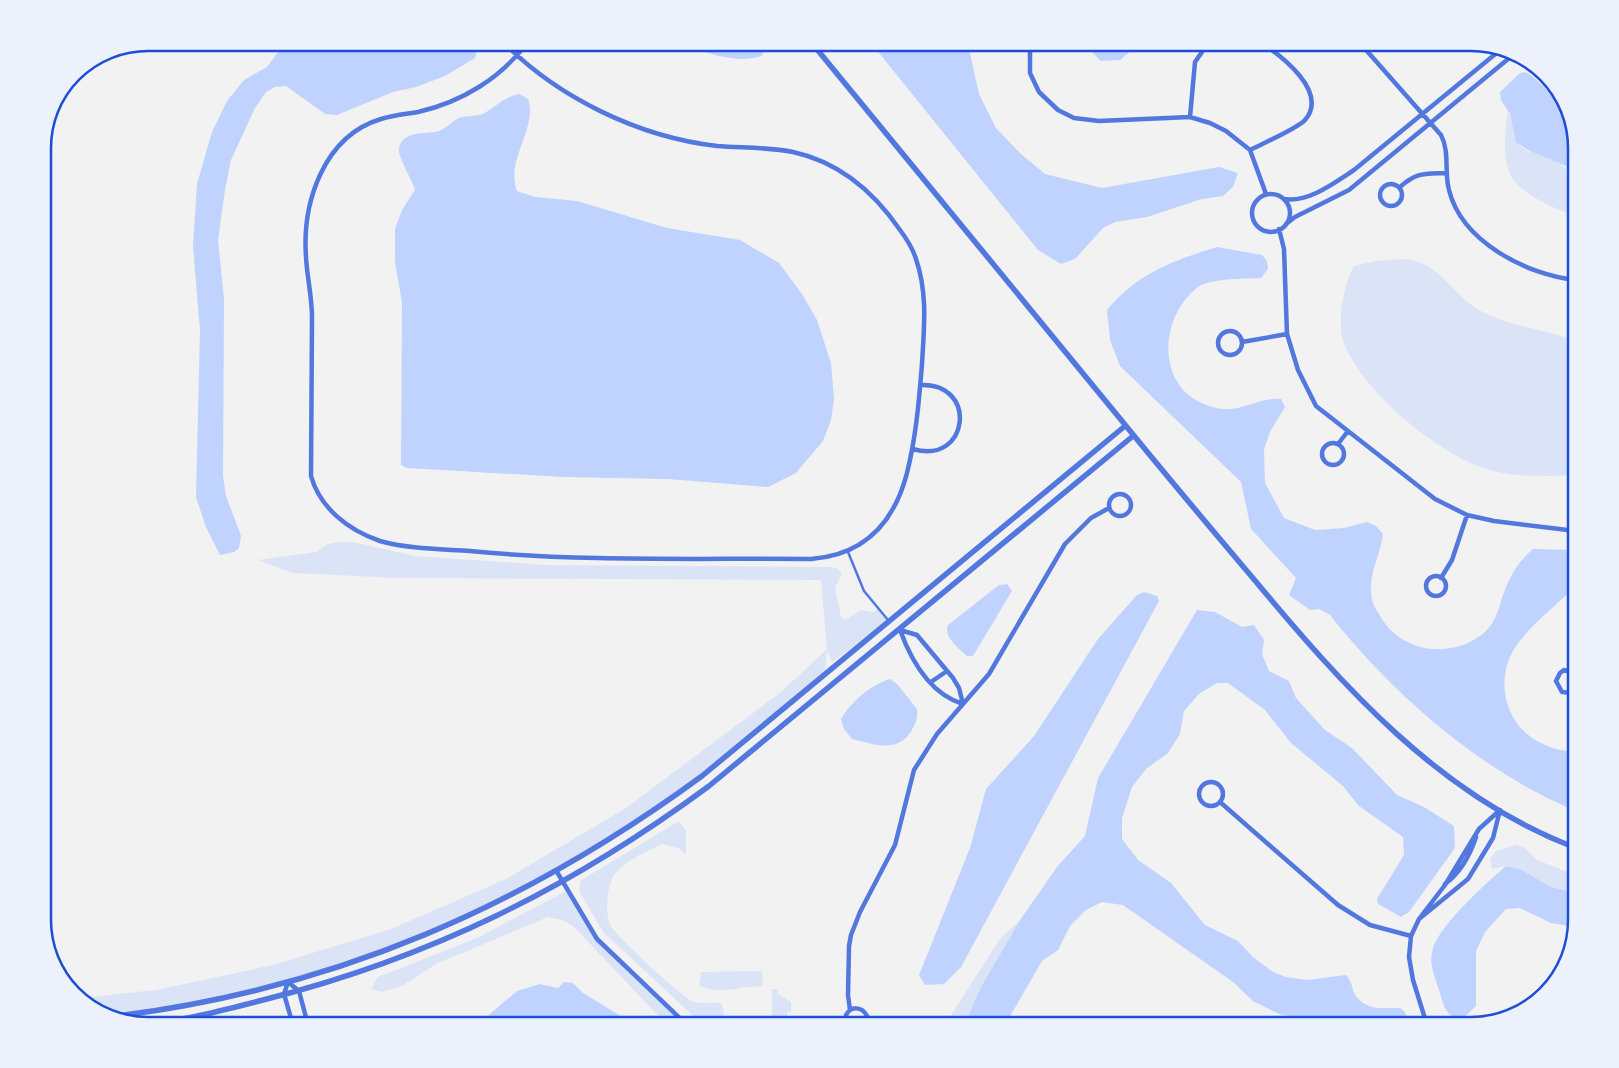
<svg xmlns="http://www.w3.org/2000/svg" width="1619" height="1068" font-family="Barlow,sans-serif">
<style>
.green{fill:#dbe4f7}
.water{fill:#bfd3fe}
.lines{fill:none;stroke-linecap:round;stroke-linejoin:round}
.service{stroke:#5277de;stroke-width:2.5}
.minor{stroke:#5277de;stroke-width:4.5}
.tertiary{stroke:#5277de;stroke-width:5.5}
.rim{fill:none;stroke:#1d4ed8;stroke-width:2.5}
</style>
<rect width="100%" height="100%" fill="#f2f2f2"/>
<path class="green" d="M1508,110L1518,144L1527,151L1552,154L1567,170L1576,172V216C1555,209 1532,199 1515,182C1501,168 1505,128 1508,110Z
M1406,259C1439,262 1453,296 1481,311C1511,327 1545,329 1576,341V475C1544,477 1506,478 1475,465C1427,444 1365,392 1344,344C1336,326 1344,281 1354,266L1375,261Z
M340,542H353L415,556L547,565L829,567L836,568L842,573L835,587L841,617L845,620L861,610L873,612L878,609L889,621L832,662L827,650L825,674L702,776L557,872L396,947L230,997L117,1016L90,1008L80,998L156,990L273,965L391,929L506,879L626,808L781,692L827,649L821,580L397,578L293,573L258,560L317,552L327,544Z
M679,821L686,831V855L678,848L662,844C647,852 624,861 614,875C607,886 605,913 610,924C616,937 678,993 692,1001C699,1005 713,1001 722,1004L724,1014L715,1025H703L603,932L579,891L580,881Z
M1515,845L1525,848L1537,860L1576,875V893L1551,887L1520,869L1506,866L1492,869L1490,859L1496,851Z
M568,890L597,939L687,1025H667L573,926L562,920L548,917L436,964L402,986L382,992L371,989L378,977L477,938Z
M1020,920L982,985L964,1025H945L999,940Z
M762,971L763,986C743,986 717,996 699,985L701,972Z
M772,989H778V994L791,1002V1012H787V1019H783V1025H772Z"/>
<path class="water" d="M1100,42H1140V43L1120,60L1101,61L1092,52Z
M285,43H365L379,52L423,50L440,43H473L477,48L475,58L445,76L416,87L393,92L337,115L325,114L286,86L275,87L266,92L255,108L231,160L225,190L218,240L224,299L223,476L226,496L241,536L239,548L234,552L220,555L206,527L196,497L200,331L193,246L197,184L212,132L227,101L244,80L267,67Z
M677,43H760L764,49L762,56C734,65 703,51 677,43Z
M871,43H971L970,53L979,94L996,128L1021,154L1045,174L1102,188L1219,167L1238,173L1233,187L1223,196L1202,199L1147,217L1115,222L1103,228L1075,259L1061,264L1038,250Z
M1526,72C1540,80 1561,105 1569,121C1577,135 1576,154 1576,170L1528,150L1516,142L1510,114L1501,100L1500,92L1520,73Z
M519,94L528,99C538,128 505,160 517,191L535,197L577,201L667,228L740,240L779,263L802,294L817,320L831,363L834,399L831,420L823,441L796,473L768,487L668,479L564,477L407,468L401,465L402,302L395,262V229L402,210L415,190C412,179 397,156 399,148C403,131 423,134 435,132C444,131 451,122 459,118C467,115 478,117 485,113C497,106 504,97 519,94Z
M1217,247L1262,255L1267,261L1268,269L1261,278C1245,279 1210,278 1198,287C1160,316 1155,384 1204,404C1239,419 1251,397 1281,399L1285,407L1270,432L1264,449L1265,483L1284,518L1315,530L1344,528L1367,522L1376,526L1383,534C1380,558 1367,574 1372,600C1373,605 1376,610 1379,614C1399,653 1453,661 1486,631C1498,619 1499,604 1505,590C1511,574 1520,560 1533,549L1576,550V586C1558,604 1535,621 1519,642C1497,670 1500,710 1527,734C1539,744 1561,754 1576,750V811C1483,773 1392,694 1330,615L1319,609L1310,610L1289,595L1296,578L1251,529L1241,482L1120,366L1110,340L1107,310C1138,273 1172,261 1217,247Z
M1007,584L1012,591L973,656H967C959,648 943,637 948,625L999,585Z
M1144,592L1157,596L1159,601L961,967L944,984L925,985L919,975L970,848L986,789L1034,736L1098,639L1137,595Z
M1197,610L1215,612L1242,627L1254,625L1264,640L1262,654L1269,671L1289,681L1296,698L1325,730L1352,748L1397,795L1424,807L1454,826L1455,848L1409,912L1401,917L1378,904L1377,899L1404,855L1403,837L1359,806L1343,786L1291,743L1265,710L1228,683H1217L1199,694L1184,711L1180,734L1168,753L1146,769L1132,787L1122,818V839L1138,860L1171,883L1205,925L1238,941L1253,957L1273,972L1286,977L1307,980L1346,975C1353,982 1351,989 1356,996C1367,1011 1384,1008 1400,1008L1405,1012L1409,1025H1330L1279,1014L1253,1001L1233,982L1123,905L1102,902L1086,910L1070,926L1058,950L1042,961L1005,1025H964L982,985L1020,920L1057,867L1085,836L1098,778Z
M890,679L898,685L917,709C918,716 916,722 913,728C899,754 876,745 852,739L844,729L841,719C851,702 870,685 890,679Z
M1506,866L1520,869L1551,887L1576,893L1575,927L1551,923L1520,908L1506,909L1485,932L1476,951V1006L1462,1019C1446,1017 1444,1007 1440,993C1436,980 1429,966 1432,952C1437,927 1485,884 1506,866Z
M564,982L573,983L583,993L624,1018L630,1025H592L567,1016L533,1018L522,1025H477L517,991L540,984L558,988Z"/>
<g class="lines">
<path class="service" d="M848,552L864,591L888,620"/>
<path class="minor" d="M503,42C558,98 639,137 717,146C742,148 768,147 793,152C839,162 874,192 900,230C906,238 913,249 916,259C928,294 924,328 922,364C919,401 916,437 907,473C894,523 864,555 811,559C698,558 583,562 470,551C441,549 408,549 380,541C348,530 320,508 311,476C311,423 312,370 312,317C312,297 307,277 306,257C302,202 324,136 381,119C393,115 406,114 418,112C462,102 501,78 528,42
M1030,42V73L1039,92L1058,110L1074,118L1099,121L1190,117L1210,123L1226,131L1250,150L1266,194
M1359,42L1441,135C1450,152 1444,172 1449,190C1462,242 1527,275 1576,280
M1190,117L1195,62L1209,42
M1250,150C1262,144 1298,128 1305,120C1329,92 1282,56 1260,42
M1380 195a11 11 0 1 1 22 0a11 11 0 1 1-22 0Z
M1400,187C1417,172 1424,174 1446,173
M1252 213a19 19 0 1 1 38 0a19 19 0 1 1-38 0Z
M1284,199C1308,203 1334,183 1354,170L1499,51
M1286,224L1295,217L1349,190L1513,55
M1279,229L1284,249L1287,334L1298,370L1316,406L1435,499L1467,515L1494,521L1576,531
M1218 343a12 12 0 1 1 24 0a12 12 0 1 1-24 0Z
M1242,342L1287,334
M1322 454a11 11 0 1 1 22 0a11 11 0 1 1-22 0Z
M1338,444L1348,431
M913,449C969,466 979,382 920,385
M1109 505a11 11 0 1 1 22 0a11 11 0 1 1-22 0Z
M1426 586a10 10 0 1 1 20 0a10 10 0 1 1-20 0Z
M1441,578L1452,560L1467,515
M900,630L917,635L953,678L959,688L963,704C930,694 911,660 900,630Z
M1576,674L1564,670L1560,673L1556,681L1562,692L1572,693L1576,690
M931,682L947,671
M1199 794a12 12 0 1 1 24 0a12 12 0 1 1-24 0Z
M1220,802L1338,905L1370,925L1411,936
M557,872L597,939L687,1025
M1445,884C1460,873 1470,855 1476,837
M1419,919L1468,879L1493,838L1500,810L1479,829L1445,885L1419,919L1411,936L1409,957L1413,980L1427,1025
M850,1010L848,995L849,946L851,935L860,912L895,845L914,770L937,734L989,674L1065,544L1091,518L1109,508
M293,1025L284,994L288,982L299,991L308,1025
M848,1025L846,1015C851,1006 862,1006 867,1016L864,1025"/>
<path class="tertiary" d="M811,42C914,169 1018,295 1122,421C1165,474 1208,525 1252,577C1342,685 1440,797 1576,848
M117,1016C335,989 525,906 702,776L1125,426
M145,1025C185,1020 224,1010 263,1000C430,958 571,888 709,786L1133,436"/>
</g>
<path d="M0 0H1619V1068H0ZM148 51H1471A97 97 0 0 1 1568 148V920A97 97 0 0 1 1471 1017H148A97 97 0 0 1 51 920V148A97 97 0 0 1 148 51Z" fill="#edf1fc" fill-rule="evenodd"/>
<path class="rim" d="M148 51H1471A97 97 0 0 1 1568 148V920A97 97 0 0 1 1471 1017H148A97 97 0 0 1 51 920V148A97 97 0 0 1 148 51Z"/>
</svg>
